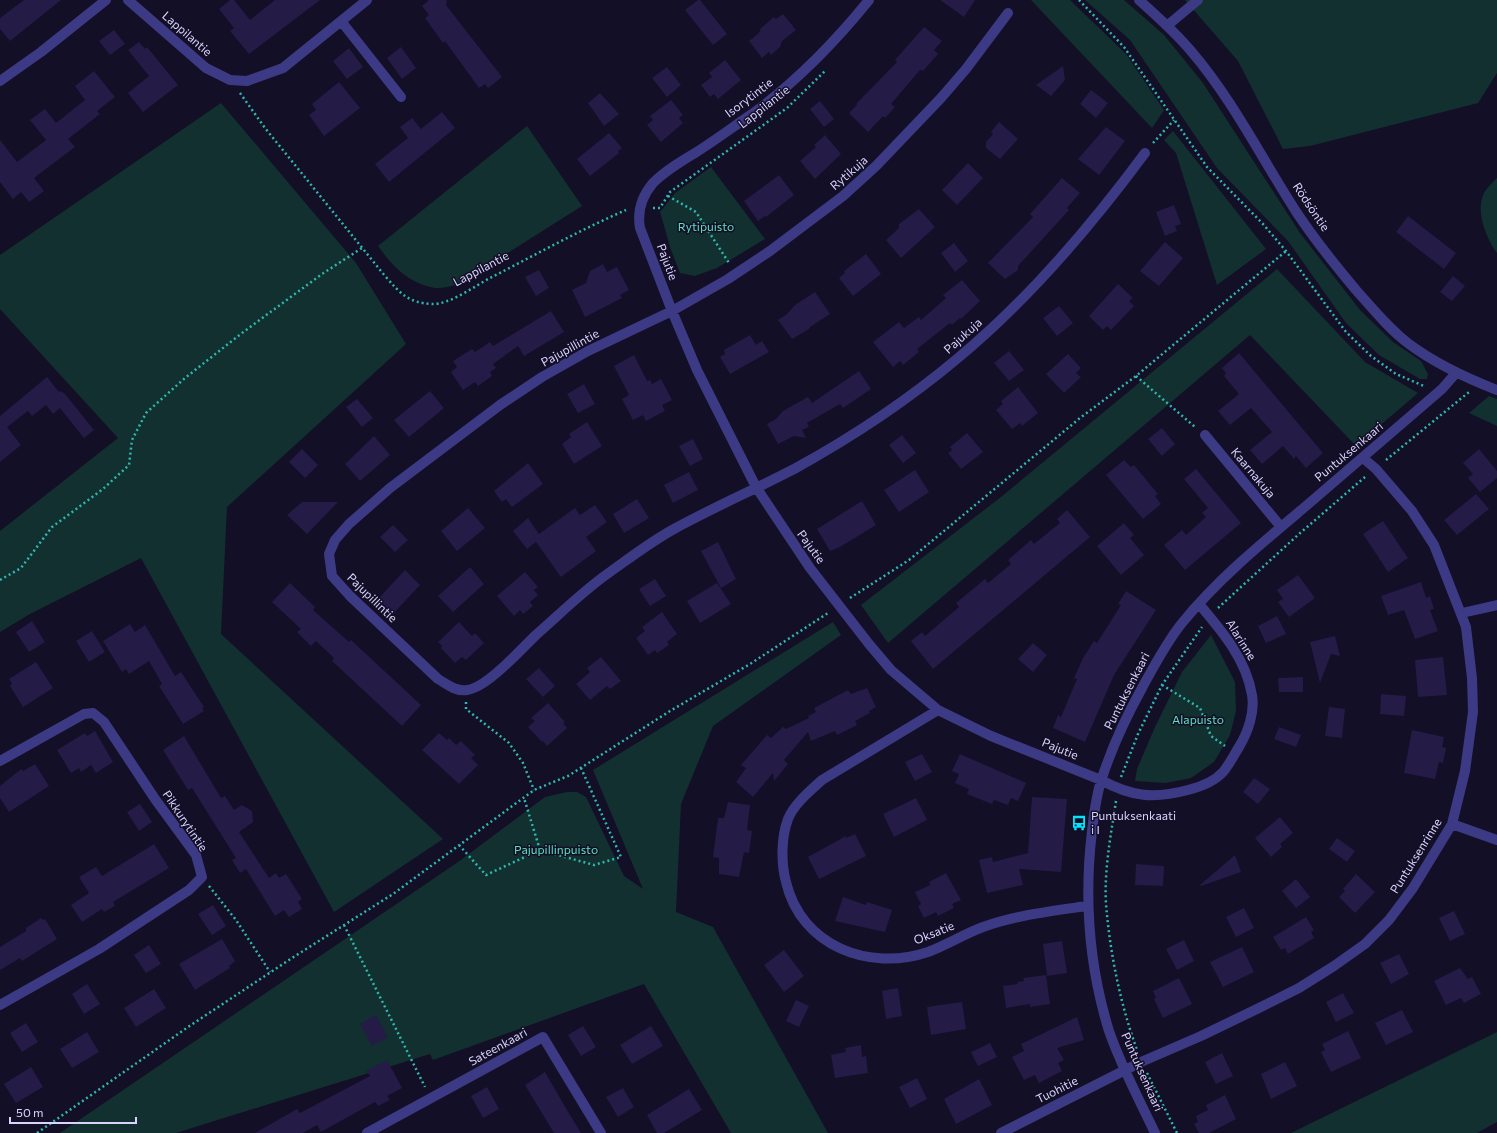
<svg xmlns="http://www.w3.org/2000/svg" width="1497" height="1133" font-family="Commissioner,sans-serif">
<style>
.green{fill:#12302f}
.building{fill:#241b47}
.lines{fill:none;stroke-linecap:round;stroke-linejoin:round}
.path{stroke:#2fb8b0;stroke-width:2.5;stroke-dasharray:2 3;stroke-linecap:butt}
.minor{stroke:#3d3a85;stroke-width:10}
.labels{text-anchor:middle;stroke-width:3;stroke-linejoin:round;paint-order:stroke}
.street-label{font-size:12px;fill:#d9d4ff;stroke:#130f26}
.park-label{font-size:12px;fill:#5fe0c0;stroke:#130f26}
.poi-label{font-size:12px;fill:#d9d4ff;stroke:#130f26;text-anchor:start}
</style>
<rect width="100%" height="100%" fill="#130f26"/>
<path class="green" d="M1031,0H1070L1126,54L1164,110L1152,128Z
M1085,0H1124L1164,35L1203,83L1300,233L1360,310L1393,342L1421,361L1428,374L1427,379H1420L1379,355L1346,323L1288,241L1217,168L1130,40Z
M1185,0H1497V73L1478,103L1310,146L1283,149L1238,61Z
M221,103L356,263L406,344L227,507L221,634L443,839L334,912L141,558L30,614L0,632V531L118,438L0,309V255Z
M527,126L582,206L457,285C450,286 441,289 435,288C408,283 393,267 378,246Z
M1173,131L1266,249L1217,285L1176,153L1164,140Z
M711,167L765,239L717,268L695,276L680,273L671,250L660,212L675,193Z
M1497,178V253C1486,238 1475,211 1484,193C1487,188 1493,182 1497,178Z
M1277,269L1365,362L1418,393L1356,446L1250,335L888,643L861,605L1001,497Z
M1489,396L1497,399V426L1469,413Z
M833,622L841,635L713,726L681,804L676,912L713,927L828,1133H731L644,984L433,1060L430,1054L176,1133H60L458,862L545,797L567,792H577L586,797L624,876L643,889L593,770Z
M1211,635L1235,682L1236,711L1230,735L1214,762L1191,778L1166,783L1135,781L1137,769L1155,727L1182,672Z
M1497,1032V1122L1477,1133H1291Z"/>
<path class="building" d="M24,0H61L10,41L0,29V18Z
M230,0H234L250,20L275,0H320L249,54L230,31L234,28L219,9Z
M429,0H447L446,5L502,77L488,88L485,84L479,88L445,41L443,43L425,18L429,15L422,6Z
M698,0H700L727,34L713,45L685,10Z
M940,0H975L964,17Z
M783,14L796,30L782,41L780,47L771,55L769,52L762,58L749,41L759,33L761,28L774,17L776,19Z
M924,27L942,41L934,50L938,54L923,71L920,70L891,104L895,107L885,118L883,116L868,132L849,113L857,105V103L897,62L895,60Z
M114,30L125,44L110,55L99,41Z
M139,42L145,49L147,47L178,85L143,112L128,93L149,76L128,50Z
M401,47L416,68L402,79L387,58Z
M349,48L363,67L347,79L333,61Z
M725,60L741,80L718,99L714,94L710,97L701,85L712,77L709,73Z
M1063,66L1065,80L1051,96L1036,85Z
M667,67L681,85L667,97L652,78Z
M94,71L115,97L97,111L100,114L68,139L75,147L34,178L44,191L29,202L21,192L13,199L0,182V140L17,162L46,140L30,120L45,109L56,123L85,100L75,86Z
M339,82L360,108L324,136L309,115L316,110L312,104Z
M1091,90L1108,103L1096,118L1080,104Z
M600,93L619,114L604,126L588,103Z
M671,100L683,115L679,118L683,123L661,142L647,125L653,120L650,116Z
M820,101L834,119L824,127L810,109Z
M442,112L455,128L389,182L375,164L408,138L400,127L412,118L421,129Z
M999,122L1018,139L1000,159L986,148V142L993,134L991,132Z
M1106,127L1125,141L1099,175L1078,159Z
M609,133L622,148L618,151L619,153L590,176L577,159Z
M825,135L841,154L815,179L800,161L816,147L814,145Z
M968,163L983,178L957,205L942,190Z
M779,175L794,195L766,217L765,216L758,221L744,201Z
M1062,178L1080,193L1067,208L1069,210L1018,266V270L1005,279L988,263L1033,217L1030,214Z
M1174,205L1181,224L1175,226L1177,231L1165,236L1156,212Z
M919,209L935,227L901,258L886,240L899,228V224Z
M1408,216L1456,253L1444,269L1396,232Z
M1165,242L1183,258L1159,286L1140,271Z
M954,243L968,261L955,272L941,253Z
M866,254L881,274L853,296L839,278L845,273L844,271Z
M603,264L607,272L617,267L629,290L620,295L622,298L585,317L572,290L586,283L590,271Z
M539,270L549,288L536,296L525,277Z
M1453,276L1465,286L1452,301L1440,292Z
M962,280L980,301L961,319L960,318L952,325L950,323L917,349L919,352L903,365L900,361L893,367L873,342L899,322L904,328L919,317L921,320L946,298L943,295Z
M1118,284L1133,298L1129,301L1134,306L1111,330L1107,326L1103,330L1089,316Z
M815,292L830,314L810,327L809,329L792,339L778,320L787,314L795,305Z
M1059,306L1073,323L1057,336L1043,318Z
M551,311L564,332L524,356L518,346L493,364L496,368L490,372L492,376L478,386L475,382L463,390L451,372L457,367L453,361L472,349L475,352L490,342L493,346Z
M750,335L756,345L762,341L769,352L730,374L720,357L725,354L724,350Z
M1009,351L1024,370L1009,381L994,363Z
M1239,353L1323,453L1306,468L1296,456L1294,459L1283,446L1262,464L1250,450L1272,432L1251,408L1230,425L1218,411L1239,394L1224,376L1226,373L1222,368Z
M1068,354L1081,368L1076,373L1081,377L1064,393L1046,374Z
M634,355L647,381L650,380L652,384L661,379L672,400L662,405L665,411L646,421L643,415L633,420L622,399L629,395L614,366Z
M859,371L871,389L843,408L840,404L807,423L809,427L802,430L806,438L794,436L778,444L767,424L776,419L783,411L808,397L812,403Z
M47,377L59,392L61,391L65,394L94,430L84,438L60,408L53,414L46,405L32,416L28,411L7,427L21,445L0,462V416Z
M584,384L595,404L578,413L567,394Z
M1018,387L1038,413L1022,426L1020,423L1012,429L996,410L1003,404L1001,401Z
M430,391L444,408L409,437L394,420Z
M357,399L373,418L362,427L346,407Z
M587,422L602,446L574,464L562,444L571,437L569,434Z
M1162,428L1175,444L1162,456L1148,439Z
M967,433L983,452L961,469L948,453L952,450L950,447Z
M902,435L916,453L903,463L889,445Z
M374,436L390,455L360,481L345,464Z
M693,439L703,459L690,466L679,446Z
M302,449L318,465L305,478L289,462Z
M1479,449L1497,471V478L1480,492L1468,478L1473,474L1463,463Z
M1124,460L1131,467L1134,465L1158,494L1155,496L1161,504L1143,519L1106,475Z
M528,463L543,484L512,507L506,499L502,502L494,491Z
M1196,469L1241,523L1185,570L1164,545L1182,530L1186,535L1206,517L1202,513L1208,508L1184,479Z
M915,470L929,492L899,512L884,490Z
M689,472L698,490L673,503L664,485Z
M1476,494L1489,509L1457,535L1444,520Z
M637,499L649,518L624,533L613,514Z
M862,501L876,525L840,547L830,551L817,529Z
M302,502H338L307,534L287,515Z
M595,505L607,522L586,537L596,551L561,577L536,542L527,549L513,531L528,518L539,534L575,508L580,515Z
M468,508L485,528L457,551L441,531Z
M1067,510L1090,537L933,669L911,641L922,632L925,636L959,607L956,603L985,579L988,583L1011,564L1008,560L1031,540L1034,544L1060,523L1057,519Z
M1383,521L1408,558L1388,572L1363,534Z
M1124,523L1134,535L1130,538L1144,555L1121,575L1097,546Z
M393,525L408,540L395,552L380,537Z
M718,542L736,579L721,588L701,551Z
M470,567L484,584L453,612L438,596Z
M405,570L420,585L393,614L378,599Z
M525,572L538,587L534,590L538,595L530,602L533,606L523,614L520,610L514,616L497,596Z
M1298,575L1315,598L1289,617L1278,602L1283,599L1277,590Z
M655,579L666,596L650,606L639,589Z
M1421,582L1426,598L1430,596L1434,609L1430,610L1438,631L1415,639L1404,610L1388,615L1381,596Z
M290,583L315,607L313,610L349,642L351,640L421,705L402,726L332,661L334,658L316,641L311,646L297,632L301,629L272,602Z
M717,583L731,604L700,623L687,601Z
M1126,591L1156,610L1114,675L1085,742L1053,728L1058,715L1061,717L1077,679L1074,678L1083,658L1094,641L1097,643L1121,605L1118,604Z
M662,612L677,634L667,642L669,645L657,653L655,650L648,655L636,638L645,631L642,627Z
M1277,616L1286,634L1266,643L1258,626Z
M32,621L45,642L29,652L16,632Z
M459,622L472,636L475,633L484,643L466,660L462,657L455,663L441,648L442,646L438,642Z
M130,624L135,632L145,625L175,676L181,672L204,707L202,708L204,711L183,724L159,686L162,684L149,661L129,674L126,669L122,672L103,641Z
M92,631L105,652L89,662L76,641Z
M1335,636L1340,656L1331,654L1320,683L1310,642Z
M1033,643L1047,655L1033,672L1018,659Z
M601,657L621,681L610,689L607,686L590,700L576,684L590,672L587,668Z
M1443,657L1447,695L1418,697L1415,660Z
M36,662L53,688L23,707L10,686L12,684L9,679Z
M539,668L555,686L543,697L526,679Z
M1303,677V692H1279L1278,678Z
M867,688L876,707L869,711L870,713L855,721L857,725L837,735L835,731L811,741L808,732L784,760L788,764L774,781L773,773L753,797L736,782L746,768L741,765L767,735L771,738L783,727L786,729L809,718L808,716L816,712L814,708L848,690L851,694Z
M1381,694L1406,696L1404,716L1380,714Z
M548,703L565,722L563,723L567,728L547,746L543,741L542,742L528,727L535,721L531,718Z
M1329,707L1345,709L1342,738L1325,736Z
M1279,727L1301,735L1296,747L1274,739Z
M1412,730L1444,737L1442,747L1446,748L1443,763L1439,762L1435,779L1404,773Z
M95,731L113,762L96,773L91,765L81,772L79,768L71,773L57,750L85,733L87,736Z
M439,733L447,740L449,738L456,745L461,741L475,755L471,758L478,765L459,784L422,750Z
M184,736L221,798L225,796L234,810L242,805L252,811L253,822L239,832L269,878L276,873L279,878L286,874L302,899L298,902L302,909L289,917L284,910L275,916L246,869L240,873L232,860L236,858L192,788L188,790L163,750Z
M922,754L932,772L915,781L905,762Z
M960,754L1026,783L1018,801L1011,798L1008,805L994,800L992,804L967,794L969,789L955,783L959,774L952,771Z
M35,764L49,786L9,812L0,798V786L16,773L22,769L23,771Z
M1254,778L1270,789L1258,804L1243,792Z
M1032,797L1067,799L1061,872L1019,869L1023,885L987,893L979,860L992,857L993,862L1028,853Z
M916,798L927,820L894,837L883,814Z
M728,802L750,805L747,830L752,831L749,853L744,852L739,877L719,874V858L713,857L718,818H724Z
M140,804L152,822L139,831L127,812Z
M1280,817L1293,833L1280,844L1282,847L1271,857L1255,838Z
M855,834L866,856L819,879L808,857L846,836V838Z
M1337,838L1355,851L1347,862L1329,849Z
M154,844L169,868L113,902L115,906L104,912L102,909L82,922L71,905L89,893L79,877L96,867L102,876Z
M1235,855L1241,872L1201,886L1200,885Z
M1136,864L1164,866L1163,886L1135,885Z
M946,873L961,900L952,904L954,908L938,916L936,912L924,918L918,906L921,904L915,892L930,885L929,882Z
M1356,874L1375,892L1355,913L1339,897L1345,891L1343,889Z
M1296,879L1310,897L1296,908L1282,891Z
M843,897L866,905L867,902L892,910L885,932L835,921Z
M213,905L226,926L212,935L198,914Z
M1244,908L1254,928L1236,937L1226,917Z
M1454,911L1465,934L1450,941L1439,918Z
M1306,917L1314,930L1311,932L1314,938L1288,954L1285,948L1281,950L1273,937Z
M41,918L43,920L45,919L57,939L22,961L20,958L0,970V947L26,931V928Z
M222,939L235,961L229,966L230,968L195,990L179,964Z
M1184,940L1194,961L1177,970L1166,949Z
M1062,941L1067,973L1047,976L1043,944Z
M149,945L161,964L146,973L134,955Z
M1242,947L1254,972L1223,987L1210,962Z
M784,950L804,976L784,992L764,965Z
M1399,954L1409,974L1391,984L1380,963Z
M1460,968L1468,979L1472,977L1481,994L1464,1003L1461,998L1446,1005L1434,981Z
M1046,975L1050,1004L1030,1007V1004L1006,1008L1003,986L1018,984L1017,982L1024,981L1023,978Z
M1179,978L1192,1004L1163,1018L1154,999L1156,998L1153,991Z
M87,984L100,1004L84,1014L72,994Z
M898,988L902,1016L886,1019L882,991Z
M154,989L166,1008L136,1027L124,1008Z
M1343,993L1354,1013L1336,1022L1326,1002Z
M796,1000L809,1006L799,1027L786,1021Z
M962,1002L966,1029L931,1035L927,1007Z
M1402,1010L1413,1032L1386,1045L1375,1023Z
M376,1015L388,1037L372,1046L360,1024Z
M1077,1017L1084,1040L1057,1048L1064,1060L1058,1063L1062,1071L1039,1083L1035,1075L1024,1080L1012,1057L1024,1051L1021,1044Z
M26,1023L38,1042L22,1052L10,1033Z
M583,1026L596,1047L581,1056L568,1035Z
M651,1026L663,1046L632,1064L620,1045Z
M1348,1031L1361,1058L1331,1072L1321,1052L1325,1050L1322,1044Z
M87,1032L99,1052L72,1068L60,1049Z
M990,1043L997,1057L978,1066L971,1052Z
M861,1045L862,1057L866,1056L868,1073L835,1078L831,1055L846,1052L845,1048Z
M1222,1053L1233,1076L1216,1084L1205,1062Z
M387,1060L402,1088L387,1096L390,1100L378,1106L375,1102L321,1132L317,1125L303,1133H255L297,1109L300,1113L370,1076L366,1071Z
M1285,1062L1297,1086L1271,1099L1261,1074Z
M31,1067L43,1087L16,1103L4,1084Z
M545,1072L564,1105L581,1133H554L525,1085Z
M917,1078L927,1099L910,1108L899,1087Z
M979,1079L992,1105L956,1124L944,1099Z
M487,1087L499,1109L483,1118L471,1096Z
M623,1088L634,1107L618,1117L606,1097Z
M689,1089L702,1110L664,1133H657L647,1115Z
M1225,1095L1236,1119L1209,1133H1199L1194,1124L1198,1122L1196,1116L1208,1110L1206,1105Z"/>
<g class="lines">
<path class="path" d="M1079,0L1124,47L1207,167L1263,224L1286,251L1346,332L1371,356L1396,374L1424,386
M240,93L265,128L385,276C400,293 408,303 432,304C449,305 475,286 490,278C535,255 580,230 626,210
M1153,143L1174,120
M668,196L696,212L729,263
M653,208H660L670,192L787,108L826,70
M1136,376L1195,427
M1386,460L1469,392
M0,580L21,568L52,527L103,489L129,465L132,440L146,413L185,378L242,333L322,274L362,248
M850,598L909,560L1080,418L1136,376L1286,251
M1218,608L1299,534L1365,477
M1162,685L1200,708L1211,736L1225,746
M466,702V709L509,743L523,763L534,790
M1121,777L1138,734L1162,685L1202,627
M1116,801C1111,834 1104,870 1106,904C1110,953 1120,1003 1137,1050
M459,845L486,875L540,850L524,798
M540,850L594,865L621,857L581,768
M209,886L236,920L270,972
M344,925L425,1087
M1147,1073L1177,1133
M37,1133L188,1027L292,958L393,894L534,790L568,776L670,711L750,664L828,613"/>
<path class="minor" d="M128,0L206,68L230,80L247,81L283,68L367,0
M869,0C835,42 796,82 752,114C733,127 714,141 695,153C680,162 665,171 653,183C642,196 637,211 640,228L672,311L697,370L756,487L810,568L869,644L891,670L938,710L991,736L1101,780C1132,797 1154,799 1188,790C1200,787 1214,782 1223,772C1229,765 1234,755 1239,747C1248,732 1255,712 1252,695C1246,659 1222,631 1199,604
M1139,0C1157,16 1175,32 1191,51C1233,100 1262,159 1297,213C1315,240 1335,265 1356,290C1372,308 1389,329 1409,344C1436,364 1466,378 1497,390
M1008,13L966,69L941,98L876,166L843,196L770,251L728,279L672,311L588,351L542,377L500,405L390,488L349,524L335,540L329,554L332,576L350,596L438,679C447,684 456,692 467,690C487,688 522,648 537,634C561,613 584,590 610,572C631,557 652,541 674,529C714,507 756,489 796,468C854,436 908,400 958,358C1028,300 1091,226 1145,153
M341,21L401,97
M1168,25L1198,0
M0,81L41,52L106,0
M1205,435L1281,527
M1462,613L1497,605
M938,710L822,780C810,791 794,804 788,819C781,838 781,863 786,882C801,946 869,972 928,952C947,945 964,934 983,927C1017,915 1052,911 1087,906
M0,761L84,714L93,713L104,722L155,799L196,855L202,877L189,890L99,949L0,1005
M1452,824L1497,840
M367,1133L543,1037L601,1133
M1001,1133L1141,1062L1201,1036L1259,1008L1299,988L1334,966L1365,944L1389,920L1413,888L1452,824L1465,771L1473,712L1472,678L1466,627L1434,545L1412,511L1376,469L1363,458
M1155,1133C1139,1099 1121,1066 1109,1031C1089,966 1084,898 1092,831C1094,814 1096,795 1102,778C1112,747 1126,717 1142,688C1154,666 1166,643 1182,623C1218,579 1262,543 1306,506C1351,467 1397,428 1442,389L1456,373"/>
</g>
<defs>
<g id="bus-bare" transform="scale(1.2)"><path d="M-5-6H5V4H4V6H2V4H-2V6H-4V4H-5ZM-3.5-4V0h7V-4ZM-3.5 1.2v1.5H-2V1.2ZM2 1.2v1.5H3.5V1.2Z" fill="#00e5ff" stroke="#130f26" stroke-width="2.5" paint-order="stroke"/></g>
</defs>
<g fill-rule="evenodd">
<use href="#bus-bare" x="1079" y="823"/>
</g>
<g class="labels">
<g class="street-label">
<text transform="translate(187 34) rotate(41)" y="4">Lappilantie</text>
<text transform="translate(749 98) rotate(-37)" y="4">Isorytintie</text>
<text transform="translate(764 107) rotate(-38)" y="4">Lappilantie</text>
<text transform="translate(849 173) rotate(-41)" y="4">Rytikuja</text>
<text transform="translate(1311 207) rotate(56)" y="4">Rödsöntie</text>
<text transform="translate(667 262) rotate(69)" y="4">Pajutie</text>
<text transform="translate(481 269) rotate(-28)" y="4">Lappilantie</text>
<text transform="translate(963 336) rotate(-42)" y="4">Pajukuja</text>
<text transform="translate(570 348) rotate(-29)" y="4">Pajupillintie</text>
<text transform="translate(1349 452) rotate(-40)" y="4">Puntuksenkaari</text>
<text transform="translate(1253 473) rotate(50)" y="4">Kaarnakuja</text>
<text transform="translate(811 547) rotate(54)" y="4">Pajutie</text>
<text transform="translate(372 598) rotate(44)" y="4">Pajupillintie</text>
<text transform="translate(1241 640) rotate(58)" y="4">Alarinne</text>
<text transform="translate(1127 691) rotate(-63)" y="4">Puntuksenkaari</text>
<text transform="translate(1060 749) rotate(22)" y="4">Pajutie</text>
<text transform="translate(185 821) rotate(56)" y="4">Pikkurytintie</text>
<text transform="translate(1416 856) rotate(-58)" y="4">Puntuksenrinne</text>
<text transform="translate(934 933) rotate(-22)" y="4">Oksatie</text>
<text transform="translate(498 1047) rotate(-29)" y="4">Sateenkaari</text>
<text transform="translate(1142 1072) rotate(66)" y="4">Puntuksenkaari</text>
<text transform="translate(1057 1090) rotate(-27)" y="4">Tuohitie</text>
</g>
<g class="park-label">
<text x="706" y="231">Rytipuisto</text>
<text x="1198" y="724">Alapuisto</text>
<text x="556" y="854">Pajupillinpuisto</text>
</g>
<g class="poi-label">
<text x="1091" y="820">Puntuksenkaati<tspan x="1091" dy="14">i I</tspan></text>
</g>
</g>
<path d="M10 1117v6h126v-6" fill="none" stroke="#d9d4ff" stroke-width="2"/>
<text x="16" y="1117" font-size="12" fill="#d9d4ff" stroke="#130f26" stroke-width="3" paint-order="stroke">50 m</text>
</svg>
